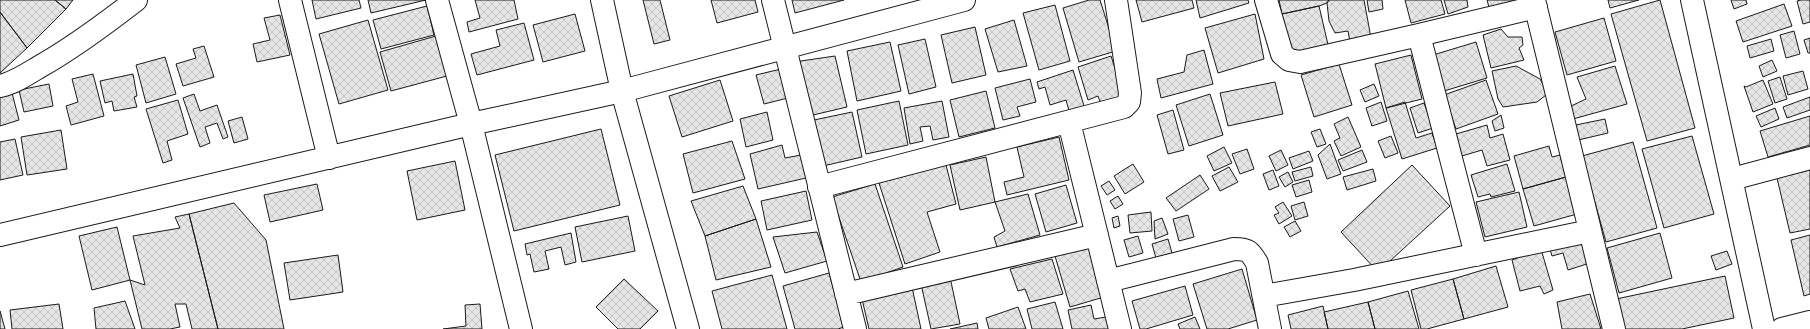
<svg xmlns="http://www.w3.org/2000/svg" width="1810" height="329" font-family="'Varela Round',sans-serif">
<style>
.building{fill:url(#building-cross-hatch);stroke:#1a1a1a}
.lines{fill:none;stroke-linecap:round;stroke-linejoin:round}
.minor-casing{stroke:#1a1a1a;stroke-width:24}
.minor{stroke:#fff;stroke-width:22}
</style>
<defs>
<pattern id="building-cross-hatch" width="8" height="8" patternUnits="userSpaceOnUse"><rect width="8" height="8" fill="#e6e6e6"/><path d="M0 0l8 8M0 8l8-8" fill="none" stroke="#c5c5c5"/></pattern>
</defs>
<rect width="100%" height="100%" fill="#fff"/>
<path class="building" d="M0,0H55L66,9L27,48L0,12Z
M55,0H73L66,9Z
M312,0H359L361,8L316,19Z
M368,0H426L371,13Z
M475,0H514L518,19L469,32L467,22L480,18Z
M643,0H660L670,40L654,44Z
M711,0H755L758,12L717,23Z
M792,0H844L795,13Z
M1089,0H1100L1116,51L1079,62L1063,8Z
M1136,0H1192L1194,8L1142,22Z
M1196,0H1248L1249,3L1200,18Z
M1279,0H1329L1327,3L1319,6L1282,14Z
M1329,0H1364L1371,38L1350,42L1348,31L1335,33L1329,21L1327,3Z
M1367,0H1382L1383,9L1369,12Z
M1405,0H1441L1445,14L1411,23Z
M1444,0H1467L1468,7L1448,14Z
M1487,0H1517L1519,4L1490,11Z
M1608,0H1639L1610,8Z
M1660,0L1695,128L1647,141L1611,14Z
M1731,0H1746L1747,4L1734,9Z
M1801,0H1810V22L1803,24L1797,1Z
M1784,4L1792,26L1743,42L1736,21Z
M1055,5L1070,61L1039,70L1023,13Z
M427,6L434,35L381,49L373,20Z
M1319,6L1329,49L1291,57L1282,14Z
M0,12L27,48L0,73Z
M575,14L585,51L543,62L533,25Z
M1255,14L1264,59L1218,73L1205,28Z
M280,15L290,55L257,62L253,44L270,40L264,18Z
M1604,18L1616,61L1567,75L1555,32Z
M368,20L388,90L339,104L319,34Z
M1014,20L1027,66L998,72L985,29Z
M524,23L534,60L477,75L471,54L500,46L496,30Z
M975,27L986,75L952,83L941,35Z
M1501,29L1508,37H1522L1523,45L1519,48L1524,60L1491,68L1483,35Z
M1794,31L1800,54L1786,58L1780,35Z
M436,36L447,76L391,91L380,52Z
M1810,38V53H1808L1804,40Z
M925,39L936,87L909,94L898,45Z
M1771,39L1774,51L1750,58L1747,46Z
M890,42L901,91L857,101L847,51Z
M1476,42L1487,78L1444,91L1433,55Z
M204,46L214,77L183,86L176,64L196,58L193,49Z
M1204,50L1213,84L1161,98L1157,79L1184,72L1187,55Z
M1411,55L1422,99L1386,108L1375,64Z
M835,56L847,107L813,115L794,62Z
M1111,56L1125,99L1102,107L1098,96L1088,100L1078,67Z
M165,57L176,94L146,103L136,65Z
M1772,60L1777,71L1763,77L1759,66Z
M1339,64L1352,105L1314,117L1301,75Z
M1516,66L1540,79L1545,88L1546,95L1537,102L1503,107L1498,99L1492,71Z
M1615,66L1627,104L1573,119L1569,107L1586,99L1577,77Z
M781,69L788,98L764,104L756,75Z
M1073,70L1085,109L1070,114L1066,100L1050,105L1045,87L1039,89L1037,82Z
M1803,71L1808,89L1788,95L1783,76Z
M93,74L104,116L71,125L66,106L78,102L72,79Z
M133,74L137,96L134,97L137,107L114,111L112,101L105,103L100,81Z
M1780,77L1787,99L1775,103L1768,81Z
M1030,79L1036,102L1017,107L1020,116L1003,120L995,88Z
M720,80L733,121L682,137L669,96Z
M1486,80L1498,114L1456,129L1444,95Z
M1763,80L1773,104L1753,112L1744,86L1746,87Z
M1275,82L1283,114L1228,126L1220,93Z
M49,84L53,106L24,112L19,90Z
M1374,84L1379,96L1365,102L1360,90Z
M11,89L19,120L0,126V91Z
M986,91L995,128L959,137L950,100Z
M194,94L200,111L217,105L228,137L223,139L217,123L205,127L210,143L200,147L183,98Z
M1210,94L1223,135L1189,146L1176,105Z
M1810,97V110L1787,118L1783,107Z
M178,100L188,134L167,141L172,160L163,163L146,109Z
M899,101L908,145L866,154L857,110Z
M942,101L949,137L933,140L930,126L920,127L923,141L910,144L904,108Z
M1381,102L1387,121L1372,126L1366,108Z
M1405,102L1416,138L1432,133L1437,148L1402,159L1386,108Z
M1424,103L1433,128L1418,133L1410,108Z
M1775,108L1779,119L1761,127L1756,116Z
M1173,110L1184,150L1168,154L1157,115Z
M767,112L773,140L746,147L740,119Z
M852,112L862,157L823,166L814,120Z
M1501,115L1504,128L1495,131L1492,121Z
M1810,116V145L1768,157L1760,131Z
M242,117L248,139L234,143L228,121Z
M1348,117L1361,147L1341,156L1334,141L1340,138L1334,124Z
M1605,119L1608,133L1574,141L1571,126Z
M1487,125L1490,138L1503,134L1510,160L1487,166L1482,150L1462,156L1456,134Z
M601,129L620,205L514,231L495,155Z
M1320,129L1326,144L1317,147L1311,132Z
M61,130L67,169L27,175L21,137Z
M1391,136L1398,153L1385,158L1378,141Z
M1692,136L1714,214L1664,228L1642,149Z
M1059,137L1069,180L1007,195L1004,182L1024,177L1017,147Z
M15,139L23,175L0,180V142Z
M732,141L745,179L693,193L683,154Z
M1633,142L1657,228L1606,242L1582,156Z
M1330,144L1341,174L1327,179L1318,155Z
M782,145L785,158L801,155L806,178L758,189L750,154Z
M1549,146L1552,157L1560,155L1566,177L1523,189L1514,156Z
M1224,147L1232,163L1214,171L1207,156Z
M1247,149L1254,169L1240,174L1232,154Z
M1281,150L1288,165L1276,171L1269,156Z
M1362,150L1367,162L1343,171L1338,160Z
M1309,151L1313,161L1293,169L1289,158Z
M986,157L995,202L960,210L950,165Z
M455,161L465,210L417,220L407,171Z
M1133,164L1144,182L1125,194L1114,176Z
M1507,164L1515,191L1491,197L1490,194L1478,197L1471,175Z
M946,165L956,204L927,212L940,252L905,264L879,183Z
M1412,165L1450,206L1378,272L1341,232Z
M1229,167L1238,182L1220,191L1212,176Z
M1311,167L1313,176L1295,181L1292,172Z
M1373,169L1376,181L1347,190L1343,177Z
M1273,170L1279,186L1269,190L1263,174Z
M1810,170V229L1790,233L1777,178Z
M1288,172L1293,182L1285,187L1279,177Z
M1200,175L1209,189L1176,211L1166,198Z
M1566,177L1577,214L1534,226L1523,189Z
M1309,180L1312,192L1296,197L1292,185Z
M1109,181L1115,190L1107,195L1101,186Z
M317,184L323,210L270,222L264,195Z
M875,184L903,267L861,282L832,197Z
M1066,185L1077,223L1046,232L1035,194Z
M743,186L756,219L705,236L691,201Z
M806,191L812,220L767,230L761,201Z
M1519,192L1527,227L1485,237L1476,202Z
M1028,194L1040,235L997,247L994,237L1005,231L995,202Z
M1118,196L1123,204L1115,209L1110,201Z
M1283,202L1292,216L1279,224L1274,215L1279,213L1275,207Z
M1304,202L1308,216L1295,220L1291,206Z
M234,203L266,240L284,329H218L189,214Z
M1151,212L1152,231L1130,233L1128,215Z
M189,214L218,329H192L186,304H175L180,327L170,329H142L130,280L145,285L133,236L180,228L175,217Z
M1188,215L1194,237L1179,241L1173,219Z
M628,216L635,251L582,262L575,227Z
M1118,216L1120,226L1114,228L1112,218Z
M1162,218L1168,234L1155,239L1154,221Z
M756,219L771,267L716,280L705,236Z
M1295,221L1301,231L1290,237L1284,227Z
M117,227L130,280L92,290L79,236Z
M817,232L827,261L785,273L773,237Z
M571,233L576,262L565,265L561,247L545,251L549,269L534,272L530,254L527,255L525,244Z
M1660,233L1672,278L1619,293L1607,248Z
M1588,234L1596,261L1568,270L1563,253L1552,256L1549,246Z
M1810,235V294L1804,296L1791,240Z
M1138,236L1143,253L1129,257L1124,240Z
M1168,239L1172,253L1156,258L1152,244Z
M1089,246L1104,297L1070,307L1055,256Z
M1541,249L1553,290L1544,294L1540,286L1520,291L1512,260Z
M1727,251L1732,264L1716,270L1711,256Z
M338,255L343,292L290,300L284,263Z
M1052,259L1063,294L1030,302L1025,289L1018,291L1010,269Z
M1496,266L1508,307L1464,319L1453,279Z
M1242,269L1257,320L1228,329H1207L1193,284Z
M829,273L844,327L838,329H795L783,286Z
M772,275L787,329H722L712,291Z
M1725,276L1734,318L1682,329H1622L1616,299Z
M950,277L960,324L931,329L921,284Z
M624,279L658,311L640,329H618L596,307Z
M1453,279L1464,319L1427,329H1421L1411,290Z
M1185,286L1193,315L1146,329H1140L1132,301Z
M912,287L921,329H869L862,299Z
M1408,291L1419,329H1375L1368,302Z
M1590,294L1601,329H1562L1557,302Z
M125,301L135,329H96L94,308Z
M1055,302L1063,329H1032L1027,309Z
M1368,302L1375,329H1328L1324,312Z
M59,304L63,329H12L10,310Z
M480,304L482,329H443L466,326L465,305Z
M1091,305L1094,319L1112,316L1115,329H1072L1068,310Z
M1323,306L1328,329H1291L1288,315Z
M1018,307L1026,329H989L986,318Z
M0,311L5,329H0Z
M1195,317L1200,329H1180L1178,324Z
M977,323L978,329H950Z"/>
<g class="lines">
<g class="minor-casing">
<path id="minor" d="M290,0L329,158
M437,0L471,124L521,329
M602,0L622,91L688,329
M773,0L855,329
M1266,0L1282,54L1289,60L1300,62L1419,35L1536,7
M1534,0L1614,329
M1692,0L1764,329
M1419,35L1476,255
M0,86C14,83 26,75 39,67C73,48 105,24 136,0
M1069,122L1120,329
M1732,179L1810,158
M819,187L1124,107L1129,102L1130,93L1116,0
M0,235L471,124L622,91L964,0
M1108,281L1234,249C1248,249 1250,251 1257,263L1270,329
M846,294L1097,235
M1264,296L1354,280L1590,231
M1782,329L1810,322"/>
</g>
<use href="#minor" class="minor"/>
</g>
</svg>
